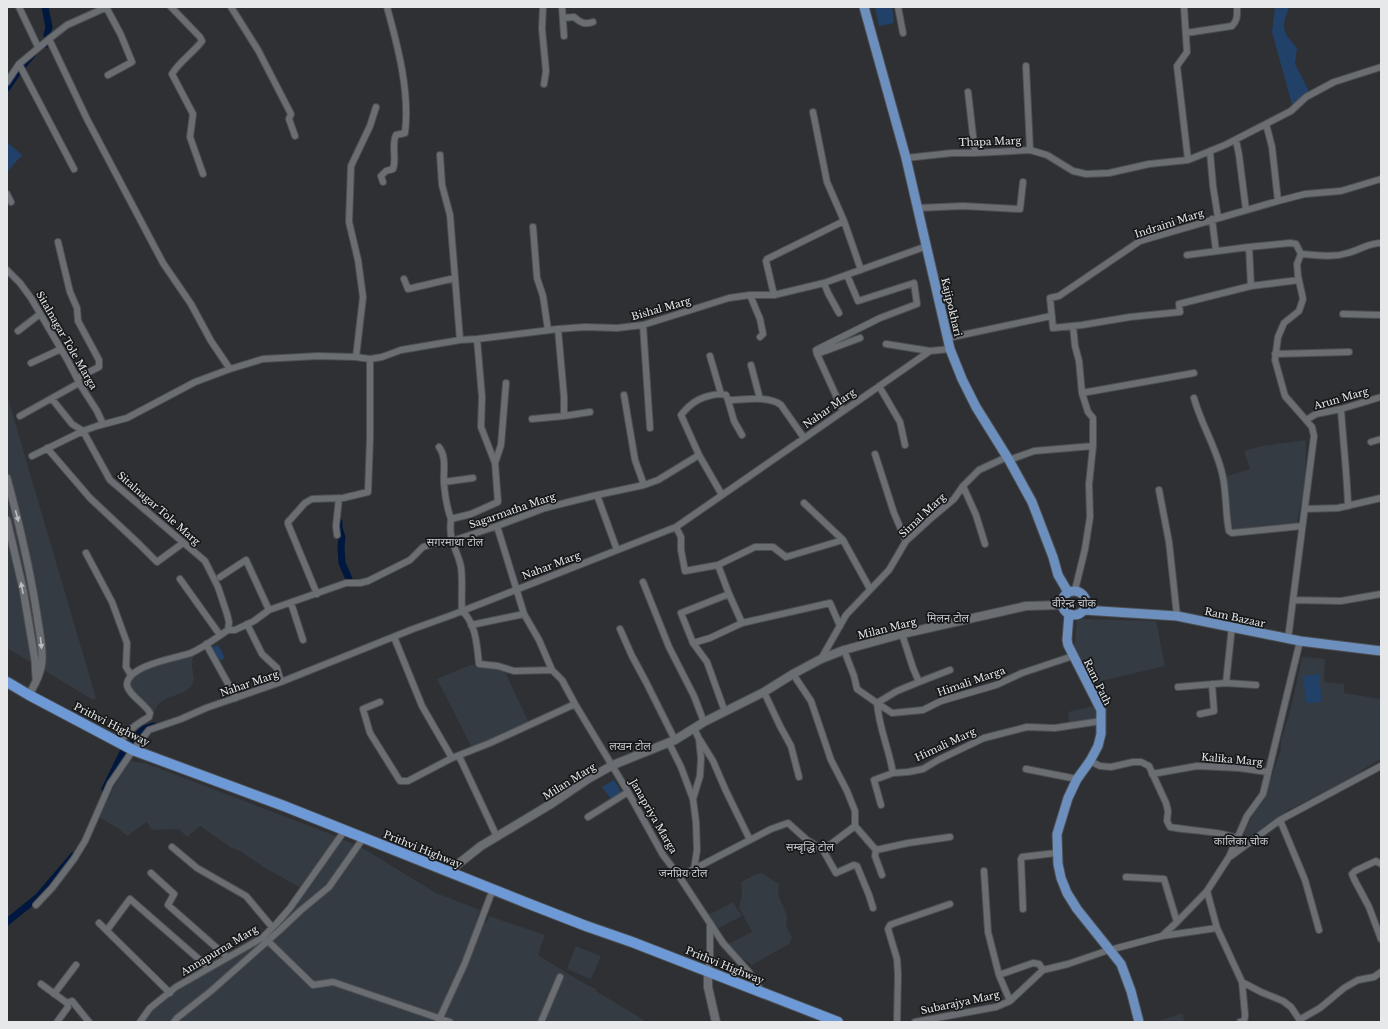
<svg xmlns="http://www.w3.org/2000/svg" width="1388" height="1029" font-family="'Libre Baskerville','Noto Sans Devanagari',serif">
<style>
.built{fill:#353b42}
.green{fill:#224169}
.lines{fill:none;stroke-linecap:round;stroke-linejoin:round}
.canal{stroke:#00183f;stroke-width:7}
.minor-casing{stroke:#4c4e51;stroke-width:8}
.tertiary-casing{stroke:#4c4e51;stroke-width:9}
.secondary-casing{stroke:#4c4e51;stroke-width:10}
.primary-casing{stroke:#4c4e51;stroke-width:11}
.trunk-casing{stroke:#4c4e51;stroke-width:12}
.minor{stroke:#6a6d71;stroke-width:6}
.tertiary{stroke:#6a6d71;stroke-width:7}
.secondary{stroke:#6a6d71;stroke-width:8}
.primary{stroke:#6c8fbd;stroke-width:9}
.trunk{stroke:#6d9ad6;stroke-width:10}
.oneway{fill:#bbbdc0}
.labels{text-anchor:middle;stroke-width:3.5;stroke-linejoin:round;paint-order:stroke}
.street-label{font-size:10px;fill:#e7e8ea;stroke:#17181a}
.neighbourhood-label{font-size:11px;fill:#c2c5c9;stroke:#17181a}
</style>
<rect width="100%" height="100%" fill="#2e3033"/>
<path class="built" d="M7,395L96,698L93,700L7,648Z
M1306,440L1305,482L1297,523L1231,530L1224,477L1250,469L1244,451L1262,446Z
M1077,619L1156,621L1165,666L1093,683L1074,650Z
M193,655L192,666L194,680L191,687L184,692L168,698L158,704L154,712L148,707L130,688V682L132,677L148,668Z
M1302,657L1325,659L1324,682L1344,684V693L1381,699V759L1367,767L1357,775L1318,795L1288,810L1246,839L1244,833L1272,775L1281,750V740L1291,708Z
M473,664L476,668L501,669L506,674L529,723L472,748L437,679Z
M1094,706L1097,720L1069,723L1068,712Z
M128,761L145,763L336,836L328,850L301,888L265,868L240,851L230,847L200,826L187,837L179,829L152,830L147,822L127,836L118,828L98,817Z
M342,839L366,850L436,893L480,910L477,918L486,923L489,916L545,935L538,955L585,984L596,989V991L647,1022H141L153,1008L165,999L277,925L289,914Z
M762,873L779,884L778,894L787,916L786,926L792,938L789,944L752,965L734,953L726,945L752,932L739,908L742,895L741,882L756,874Z
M733,902L742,916L717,929L708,915Z
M576,946L601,956L591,979L567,969Z
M1183,1013L1184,1022H1155Z"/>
<path class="green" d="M875,7H892L894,23L879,26Z
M1275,7H1289C1281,29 1282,31 1297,48L1295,64L1311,95L1293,108L1272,32Z
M7,142L22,155L8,171L7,170Z
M218,645L225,658L218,661L211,648Z
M1319,674L1322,702L1306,703L1303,676Z
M614,780L622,793L611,799L602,787Z"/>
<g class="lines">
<path class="canal" d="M45,7L49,27L47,35L49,41L46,44
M7,88L20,69L32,55
M339,522V528L342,537L341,547L342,563L349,579
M133,739L144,729L154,726
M105,789L123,752
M7,922L38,897L73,856"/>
<g class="minor-casing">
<path id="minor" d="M19,7L38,47
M106,7L121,35L132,62L108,75
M171,7L200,37L202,41C193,53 180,61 172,74L193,114L190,137L203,174
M231,7L258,50L291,114L289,119L295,136
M543,7L542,29L546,71L544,84
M562,7L564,36
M898,7L903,33
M1184,7L1187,52L1177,66L1188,160
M563,18L574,17C581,23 585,25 593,22
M1186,33L1232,26C1238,20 1237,15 1237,7
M49,39L87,119L163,263L191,304L211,341L230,369
M19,64L74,169
M1026,66L1030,150
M7,82L19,64L49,39L67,25L107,7
M968,92L975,153
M813,112L827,182L844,221L861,270
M1266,124L1272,147L1278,201
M1236,140L1239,155L1246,210
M1210,152L1213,186L1218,218
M440,155L442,185L450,215L460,340
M906,158L952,153H975L1030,150L1047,155L1073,171L1086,174L1109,173L1149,164L1188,160L1225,145L1291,111L1306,97L1334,82L1381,67
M383,182L381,176L386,171L393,169C397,158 391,145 396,135L405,133C410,92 398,47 387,7
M7,194L11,202
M918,208L963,206L1020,209L1023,182
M1212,219L1216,251
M533,227L537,278L543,296L548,330
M58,242L70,292L77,308L78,321L99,360V367L77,378
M1301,254C1317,255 1332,258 1348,253C1359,250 1369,243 1381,243
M1187,255L1249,247
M7,270L20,283L31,298L68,361L81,386L97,411L103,424
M404,279L408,289L455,278
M824,283L828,293L839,313
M1251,286L1299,280
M750,295L760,319L763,334L760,337
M774,295L766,261L767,259L844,221
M1343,314L1381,315
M643,325L650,428
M1073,326L1075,346L1079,361L1082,393L1088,412L1093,418V446L1089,484L1090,517L1085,549L1076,586L1077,591
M558,329L564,397V416L590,412
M18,331L40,314
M948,338L1051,316
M886,344L930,351
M817,354L816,350L880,318L917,304L914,283L858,301L847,275
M1275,354L1349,352
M710,356L721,394L726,395L728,400
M356,357L363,297L358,260L349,222L351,166L370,126L376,107
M31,363L61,349
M751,365L760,399
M879,386L900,422L905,445
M1082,393L1194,373
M1194,398C1201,424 1216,447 1222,473C1227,492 1225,513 1229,531L1232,533L1302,526
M52,399L72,424L83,431L110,480L205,561L218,587L227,614L229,622L228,630
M1341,409C1343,441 1347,473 1348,506
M843,411L817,354L860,338
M20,416L79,383
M532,419L564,416
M1306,420L1316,414L1341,409L1381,397
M742,435L734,421L728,400C744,400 768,395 781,405L804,438
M1371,442L1381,439
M439,447C447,457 443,472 444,484C445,496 447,508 451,519
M47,448L90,498L139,544L157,562L183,543
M875,454L894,513L906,541
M699,455L681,415C692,401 704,395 721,394
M32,456L83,431L97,426L127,418L195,382L230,369L263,359L318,356L356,357L370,359L382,357L401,350L460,340L477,339L558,329L585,327L617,328L643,325L729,298L750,295H774L824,283L927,246
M1009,460L1034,451L1093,446
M495,463L501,445L506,383
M444,482L473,478
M644,485L658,480L699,455L722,495
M963,486L976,515L985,544
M1159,490L1169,542L1177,616
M597,495L644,485L635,460L624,395
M804,503L843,540L870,589
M1305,509L1338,508L1381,498
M676,527L681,537V550L685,571L718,565L755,547H773L786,557L843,540
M337,535L336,526L339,498
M86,553L112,602L127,643L126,667L131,675
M220,577L246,560L269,610
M180,579L220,635
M643,582L669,647L694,696L704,722
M317,594L288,524V522L305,503L312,499L343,498L368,492L370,438V359
M1293,600L1341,601L1381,594
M291,603L303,640
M462,611C476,623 477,646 479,664L498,666L514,671L552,670L562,680L575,704L628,792L663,855L679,876L723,943L749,972L762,992
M462,611C461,597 463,582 461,567C457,548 448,542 451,519L471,514L498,502L495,463L481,427L482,397L477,339
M524,614L539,640L552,670
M742,623L830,603L840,626
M247,624L262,654L277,668L281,682
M471,625L524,614L497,526
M1232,626L1226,683L1256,685
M620,629L632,656L646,682L675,740
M902,634L913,668L919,682L950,670
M394,637L422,706L452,758
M1288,639L1314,436L1312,427L1306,420L1285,396L1275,360L1278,337L1284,323L1299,311L1303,299L1298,276L1297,264L1301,254L1296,244L1290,243L1249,247L1251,286L1179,304L1180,312L1130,317L1082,325L1053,328L1050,298L1059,296L1140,241L1278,201L1305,194L1341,191L1381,179
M693,643L710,638L742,623L729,594L718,565
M206,644L236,698
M844,650L854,676L857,689L877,703C879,728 889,749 893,773
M821,659L846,615L889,570L906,541L929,520L954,499L963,486L979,470L1007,457
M793,674L811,701L831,760L847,791L855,811V826L823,850
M919,682L897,691L877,703L892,713L923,710L941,701L996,685L1022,673L1073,656
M1178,687L1226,683
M764,692L780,726L791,746L799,777
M380,702L363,709L370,733L400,781H408L452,758L490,743L575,704
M725,712L707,662L693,643L681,613L729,594
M1200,714L1214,711L1212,684
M700,740L713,761L726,791L750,840
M120,743C126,731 138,723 149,717L150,713C146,705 128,694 127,685C127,665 177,658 191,653C204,647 216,638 228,630H235L254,621L269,610L346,583H360L368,581L410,560L423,547L438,542L452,541L497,526L545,508L597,495L617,550
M669,743L681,767L693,799
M459,756L497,837
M1090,761L1100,766L1111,767L1133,762H1141L1149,766L1166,803L1168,811L1167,821L1170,827C1196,832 1224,830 1249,843
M1026,769L1077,779
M1152,774L1197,766L1239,768L1268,772
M881,805L874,780L893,773L908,772L923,769L938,760L984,738L1027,727L1055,728L1101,721
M588,817L628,792
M1280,820L1305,880L1319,930
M855,826L876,850
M172,847L197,868L246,896L272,927
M876,850L908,843L950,837
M876,850L875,856L882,875
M1231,856L1280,820L1381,766
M1381,864L1376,861L1355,871L1352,874L1354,879L1369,907L1381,939
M694,869L771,829L788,823L807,840L823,850L836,873L854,865L857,866L869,895L873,908
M984,871L988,932L999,975L1010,1001
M151,873L174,894L168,905L227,957
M679,876L694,869L697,850L696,822L693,799L700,776L701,758L699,739L694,728
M1126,877L1164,879L1177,922
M1207,891L1217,928L1242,982L1261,992L1283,1001L1291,1007L1301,1022
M36,905L52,888L74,859L85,841L110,784L133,750L149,730L181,719L206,708L281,682L413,629L452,615L676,527L930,351L950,349
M1023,909L1021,859L1022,857L1056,853
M99,923L170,993
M107,930L130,899L209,968
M1162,936L1217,928
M268,941L313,985L333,982L450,1022
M708,971L710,958V923
M999,975L1033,963L1039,964L1043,970
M41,984L67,1003L72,1001L89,1022
M54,994L76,965
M1299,1020L1320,1008L1344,988L1358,980L1374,977L1381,972
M57,1022L68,1007L67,1003
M140,1022L150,1008L176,987L262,938L277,923L290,908L345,830
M174,1022L177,1018L211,991L281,929L300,911L329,887L364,837
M438,1022L465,963L493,889
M541,1022L560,977
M897,1022L898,975L897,959L888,929L890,925L895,923L950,904
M915,1022L996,1007L1010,1001L1043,970L1068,964L1106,951L1162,936L1177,922L1207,891L1229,857L1247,816L1263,794L1300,641
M1240,1022C1245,1021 1245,1019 1245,1014L1242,982"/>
</g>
<g class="tertiary-casing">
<path id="tertiary" d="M7,478C19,523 30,569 37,615C39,630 43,646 42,661C41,673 35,684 29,695
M7,520L23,589L35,660L36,678"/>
</g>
<g class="secondary-casing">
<path id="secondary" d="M448,872L481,846L551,804L588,779L613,765L675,740L704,722L764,692L793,674L821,659L844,650L902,634L1026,606L1061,605
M708,971V987L716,1022"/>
</g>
<g class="primary-casing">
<path id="primary" d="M864,7L906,158L950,349L962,379L976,407L1009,460L1032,502L1053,557L1058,575L1068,592
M1062 603a12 12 0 1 1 24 0a12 12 0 1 1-24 0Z
M1084,610L1177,616L1300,641L1381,651
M1069,614L1067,640L1068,645L1101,710V734L1098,746L1090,761L1077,779L1068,798L1057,834L1058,864L1061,878L1067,893L1077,909L1121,964L1131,991L1139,1022"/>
</g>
<g class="trunk-casing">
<path id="trunk" d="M7,682L29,695L133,750L284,806L532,905L586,926L632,942L838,1022"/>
</g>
<use href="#minor" class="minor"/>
<use href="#tertiary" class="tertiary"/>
<use href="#secondary" class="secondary"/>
<use href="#primary" class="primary"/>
<use href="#trunk" class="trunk"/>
</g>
<defs><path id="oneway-solid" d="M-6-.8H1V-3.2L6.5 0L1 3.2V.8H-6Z"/></defs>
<g class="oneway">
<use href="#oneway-solid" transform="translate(17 516) rotate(75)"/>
<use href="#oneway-solid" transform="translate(22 588) rotate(-101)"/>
<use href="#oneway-solid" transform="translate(41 643) rotate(84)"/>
</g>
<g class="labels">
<g class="street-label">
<text transform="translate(990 141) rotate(-2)" y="4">Thapa Marg</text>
<text transform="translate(1169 223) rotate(-18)" y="4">Indraini Marg</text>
<text transform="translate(952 307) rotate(77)" y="4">Kajipokhari</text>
<text transform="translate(661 308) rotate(-16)" y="4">Bishal Marg</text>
<text transform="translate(67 340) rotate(60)" y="4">Sitalnagar Tole Marga</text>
<text transform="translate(1341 398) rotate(-16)" y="4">Arun Marg</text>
<text transform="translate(829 408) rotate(-35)" y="4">Nahar Marg</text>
<text transform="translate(159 508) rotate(41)" y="4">Sitalnagar Tole Marg</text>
<text transform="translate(512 510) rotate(-19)" y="4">Sagarmatha Marg</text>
<text transform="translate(922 515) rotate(-43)" y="4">Simal Marg</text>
<text transform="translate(551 565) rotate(-21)" y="4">Nahar Marg</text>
<text transform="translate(1235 617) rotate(12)" y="4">Ram Bazaar</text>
<text transform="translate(887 628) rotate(-14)" y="4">Milan Marg</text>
<text transform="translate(971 681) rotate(-19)" y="4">Himali Marga</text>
<text transform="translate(1098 682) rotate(64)" y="4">Ram Path</text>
<text transform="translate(249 683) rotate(-19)" y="4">Nahar Marg</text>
<text transform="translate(112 724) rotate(27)" y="4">Prithvi Highway</text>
<text transform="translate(945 744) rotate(-25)" y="4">Himali Marg</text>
<text transform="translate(1232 759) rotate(5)" y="4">Kalika Marg</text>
<text transform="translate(569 781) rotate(-32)" y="4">Milan Marg</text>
<text transform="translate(654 816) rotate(60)" y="4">Janapriya Marga</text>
<text transform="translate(423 849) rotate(22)" y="4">Prithvi Highway</text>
<text transform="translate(219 950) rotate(-31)" y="4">Annapurna Marg</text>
<text transform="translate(725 965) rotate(22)" y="4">Prithvi Highway</text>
<text transform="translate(960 1002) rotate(-12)" y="4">Subarajya Marg</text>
</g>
<g class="neighbourhood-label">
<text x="455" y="546">सगरमाथा टोल</text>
<text x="1074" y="607">वीरेन्द्र चोक</text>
<text x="948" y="622">मिलन टोल</text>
<text x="630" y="750">लखन टोल</text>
<text x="1241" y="845">कालिका चोक</text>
<text x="810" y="851">सम्बृद्धि टोल</text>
<text x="683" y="877">जनप्रिय टोल</text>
</g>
</g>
<rect width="1388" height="1029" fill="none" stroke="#e7e8ea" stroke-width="16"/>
</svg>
